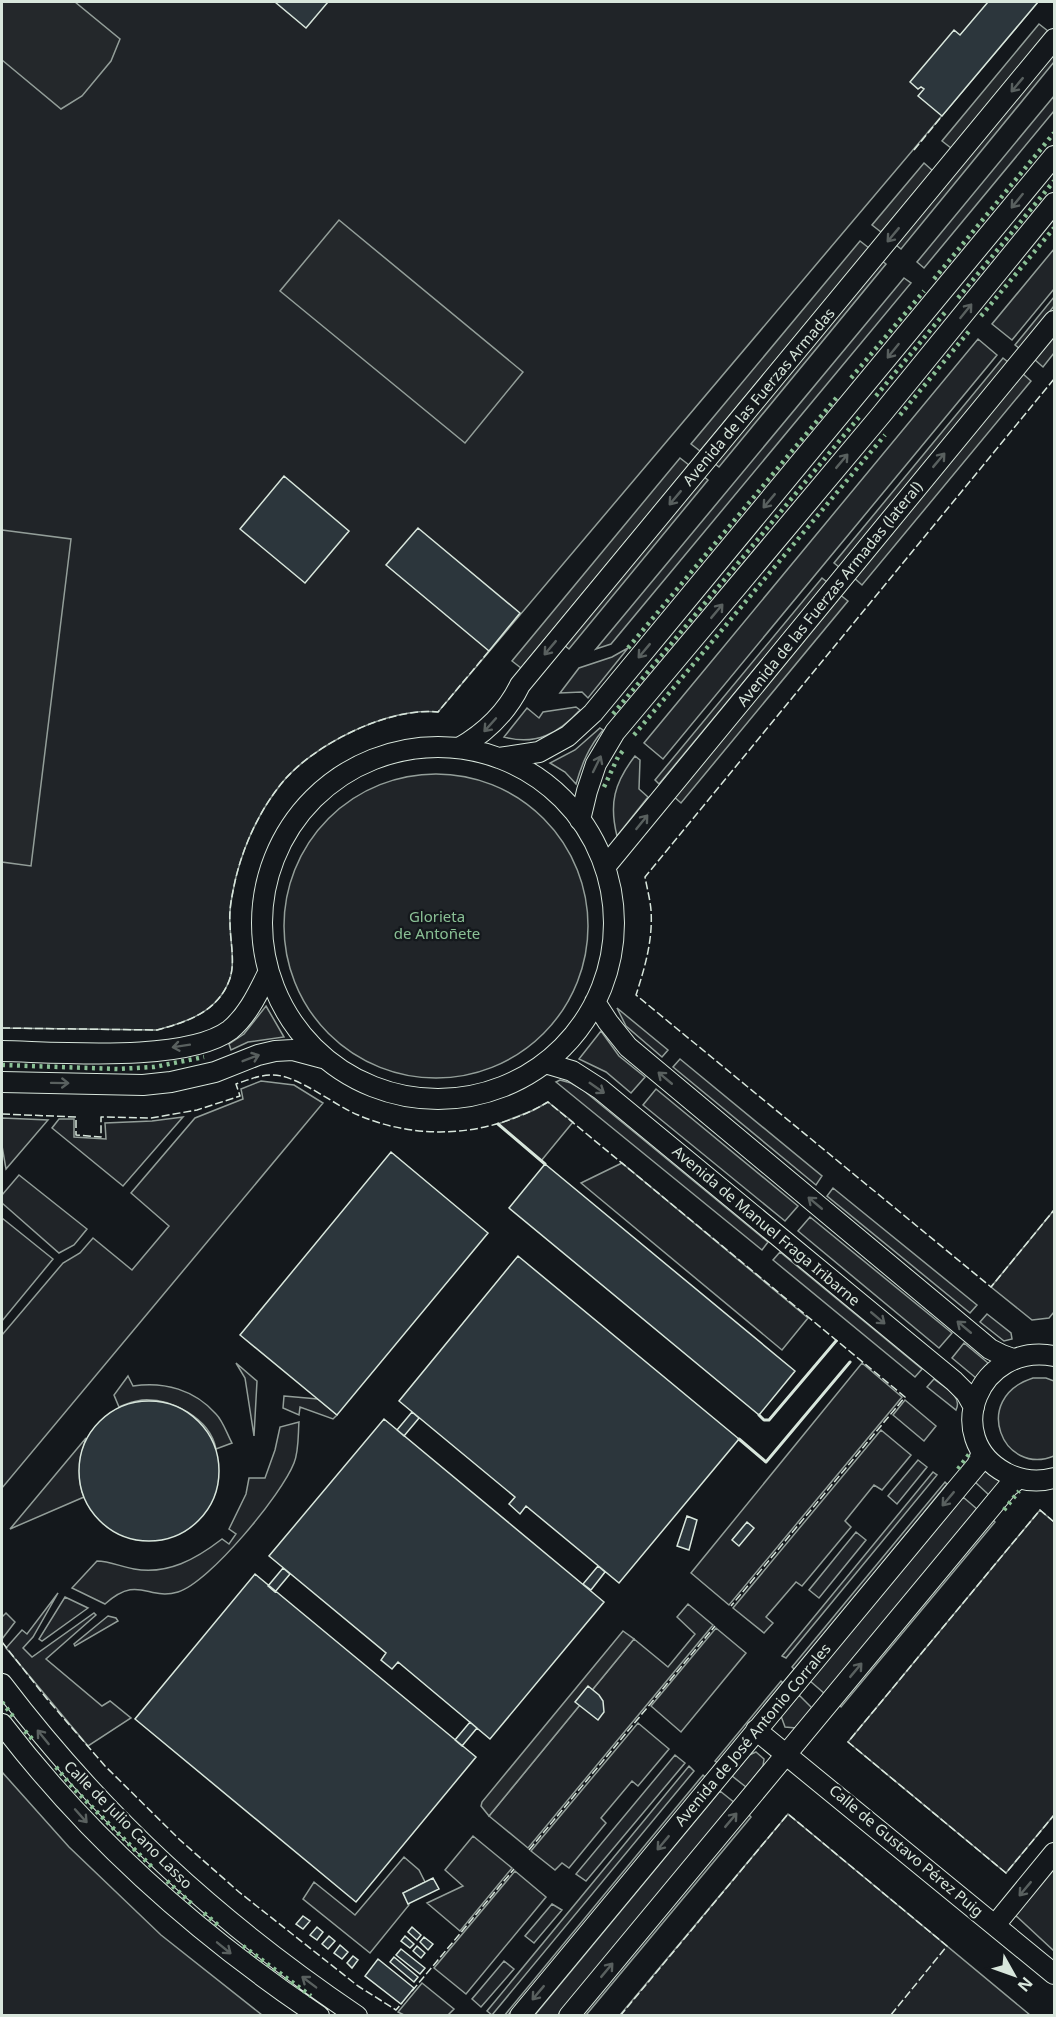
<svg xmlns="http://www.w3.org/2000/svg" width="1056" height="2017" font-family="'Noto Sans',sans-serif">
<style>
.green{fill:#202428;stroke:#939e99;stroke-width:1.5}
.parking{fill:#24282b;stroke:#939e99;stroke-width:1.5}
.building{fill:#2c363c;stroke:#d8e6dc;stroke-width:1.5}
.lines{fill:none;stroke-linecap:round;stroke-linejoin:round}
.minor-casing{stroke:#d8e6dc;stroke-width:22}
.minor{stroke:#14181c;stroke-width:20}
.hedge{stroke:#8ac095;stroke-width:4.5;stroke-dasharray:3 4.5;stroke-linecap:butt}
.fence{stroke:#d8e6dc;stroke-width:1.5;stroke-dasharray:8 3;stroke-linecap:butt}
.wall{stroke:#d8e6dc;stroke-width:3}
.oneway{stroke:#59605f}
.labels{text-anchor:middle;stroke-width:4.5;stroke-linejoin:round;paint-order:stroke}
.street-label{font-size:15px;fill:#d8e6dc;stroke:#14181c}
.park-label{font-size:15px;fill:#8ac095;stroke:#14181c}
</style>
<rect width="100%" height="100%" fill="#14181c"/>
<path class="green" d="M2,2H1038L438,712C388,707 312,745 281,784C257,814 240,853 233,891C231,901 229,912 230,923C230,941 236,964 229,981C217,1012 187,1022 157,1030L2,1028Z
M1054,96V111L924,268L917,262Z
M1054,249V289L1012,340L992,324Z
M904,278L911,283L611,644L596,649Z
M978,339L997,355L663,759L644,743Z
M628,648L588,698L582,692L560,693L579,668L612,657Z
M576,707L580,710C559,733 536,746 504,737L527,708L539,718L543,712Z
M600,728L603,730C589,747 582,763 576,784L565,772L550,763L575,750Z
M635,756L640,760L639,789L648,797L617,836C609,804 614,783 635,756Z
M284 926a152 152 0 1 1 304 0a152 152 0 1 1-304 0Z
M266,1006L284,1037L248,1042L231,1050L229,1044L244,1034Z
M617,1008L668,1050L662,1057L626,1026Z
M601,1031L619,1056L645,1077L631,1093L606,1072L579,1059Z
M680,1059L822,1176L816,1185L673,1067Z
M560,1080L571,1083L583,1090L768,1242L762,1250L556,1082Z
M261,1081L294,1085L323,1103L2,1488V1335L63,1263L80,1253L93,1238L132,1270L169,1226L131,1193L195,1118L243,1099L241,1089Z
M656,1089L798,1206L785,1221L643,1105Z
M548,1102L573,1122L541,1161L498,1124L534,1110Z
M183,1117L123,1186L52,1128L59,1119H74V1137L106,1139L105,1123L152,1121Z
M2,1118L48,1120L6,1169L2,1146Z
M622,1163L808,1318L782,1350L581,1183Z
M19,1175L87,1229L74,1245L59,1253L2,1203V1195Z
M833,1188L977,1305L970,1313L827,1196Z
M1054,1210V1312L1049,1318L1032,1320L991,1287Z
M810,1217L952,1333L939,1348L798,1231Z
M2,1218L53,1259L2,1321Z
M780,1252L922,1369L915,1377L773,1260Z
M987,1314L1011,1333L1012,1339L1004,1341L980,1322Z
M964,1343L988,1363L976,1378L952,1358Z
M236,1363L257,1381L254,1436L245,1378Z
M862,1363L902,1397L729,1605L691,1573Z
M128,1376L133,1386C164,1381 195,1390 216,1414C223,1421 227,1434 232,1443L216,1449C210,1418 171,1398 142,1400C134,1401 126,1404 119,1407L114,1395Z
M1033,1378H1046L1054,1381V1456C1003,1477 970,1398 1033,1378Z
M934,1379C944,1387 963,1396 956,1410L927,1387Z
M284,1396L318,1399L337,1415L333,1419L300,1407L299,1415L283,1408Z
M905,1400L936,1426L924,1441L893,1415Z
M299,1422C298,1434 299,1451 294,1463C282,1494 210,1582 178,1592C147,1601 139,1574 105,1604L72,1588L97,1561C109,1561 122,1567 134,1569C168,1575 196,1559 222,1539L229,1544L236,1534L229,1529L246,1494L249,1478H265L275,1450L280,1427Z
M881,1430L911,1455L882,1490L874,1485L845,1521L851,1527L802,1586L796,1582L766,1617L773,1623L764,1633L733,1608Z
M86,1438C80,1459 76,1476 84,1497L10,1529Z
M918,1460L927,1467L897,1504L888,1496Z
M986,1469L1001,1481L989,1495L975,1482Z
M933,1472L937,1475L786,1658L782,1656Z
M945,1482L947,1484L795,1670L792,1667Z
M963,1497L977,1509L825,1694L810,1681Z
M1040,1510L1054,1522V1815L1006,1873L848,1742Z
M993,1520L995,1522L841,1707L839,1705Z
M856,1532L866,1540L819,1598L809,1590Z
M58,1593L33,1637L23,1648L32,1657L94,1613L96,1615L46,1659L102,1706L110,1701L131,1718L88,1746L6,1648L22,1630L27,1634Z
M65,1597L88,1608L42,1641L39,1639Z
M688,1604L713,1625L528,1848L489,1816L634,1639L668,1667L695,1634L677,1617Z
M6,1613L15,1622L2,1639V1617Z
M108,1616L116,1618L118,1621L75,1646L74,1644Z
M716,1628L746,1653L681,1732L651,1706Z
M781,1681L783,1683L718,1763L715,1761Z
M799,1695L812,1708L796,1728L785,1727L781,1716Z
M638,1723L669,1749L638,1786L632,1781L601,1818L606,1823L569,1868L562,1863L555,1870L531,1851Z
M756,1752L764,1759L763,1766L746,1787L732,1776L749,1755Z
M675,1755L685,1763L586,1881L576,1874Z
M689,1766L694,1771L492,2015L487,2011Z
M2,1772L69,1847L161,1935L262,2015H2Z
M703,1775L706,1778L508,2015L504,2016Z
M720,1791L735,1803L558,2015L534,2016Z
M748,1814L751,1817L586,2015L581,2016Z
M788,1814L1030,2015H620Z
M473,1836L512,1868L460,1931L427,1903L463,1886L445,1870Z
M404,1857L419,1870L425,1882L403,1893L409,1905L370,1953L303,1899L314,1882L355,1915Z
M1054,1865V1951L1014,1914Z
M515,1871L546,1897L466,1994L434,1968Z
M552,1904L562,1910L534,1943L525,1936Z
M504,1961L514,1969L481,2007L472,1999Z
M422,1983L454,2009L448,2015H404L398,2012Z"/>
<path class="parking" d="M2,2H75L120,39L111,61L82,96L61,109L2,60Z
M1039,24L1048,31L951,148L942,141Z
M1054,53V62L901,249L896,245Z
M924,163L933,171L881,232L872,225Z
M339,220L523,372L465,443L280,291Z
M860,241L869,248L700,451L691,444Z
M881,260L886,264L719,467L714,463Z
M1054,297V306L1020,349L1015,345Z
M1054,334V353L1043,367L1034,359Z
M1003,358L1008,362L839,567L834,563Z
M1022,373L1031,381L862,585L853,577Z
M680,458L689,465L521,668L512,661Z
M703,476L708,480L569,649L564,645Z
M2,530L71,539L31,866L2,862Z
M822,578L827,582L659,784L655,780Z
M839,594L848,601L681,803L672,795Z
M623,1631L634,1639L489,1816L481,1806L482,1802Z"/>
<path class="building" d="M275,2H328L306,28Z
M988,2H1038L942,116L918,96L924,89L921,87L918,89L910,82L954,30L960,35Z
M284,476L349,531L305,583L240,529Z
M418,528L520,613L489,651L386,565Z
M391,1152L488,1233L337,1415L240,1335Z
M545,1164L795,1371L759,1415L509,1208Z
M518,1256L739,1439L619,1583L526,1506L520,1514L509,1504L515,1497L399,1401Z
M79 1471a70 70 0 1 1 140 0a70 70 0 1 1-140 0Z
M412,1412L419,1418L404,1436L397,1430Z
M384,1419L604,1602L490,1739L398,1662L392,1669L381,1660L386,1653L269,1556Z
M687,1516L697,1520L689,1550L677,1546Z
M747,1522L754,1528L739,1546L732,1540Z
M598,1566L605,1572L591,1590L583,1584Z
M283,1568L290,1574L275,1592L268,1586Z
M255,1574L476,1757L356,1902L135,1719Z
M588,1686L599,1695L603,1701L604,1712L598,1720L575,1702Z
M470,1722L477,1728L462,1746L455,1740Z
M433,1878L439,1889L408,1904L403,1893Z
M303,1916L310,1921L303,1929L296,1924Z
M317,1927L323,1932L317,1940L310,1935Z
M412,1927L421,1935L417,1940L408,1932Z
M329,1936L335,1941L328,1949L322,1944Z
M405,1936L414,1944L410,1948L401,1941Z
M424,1937L433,1944L428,1950L420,1942Z
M340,1945L348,1952L342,1959L334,1953Z
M417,1946L425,1953L421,1958L413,1951Z
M401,1949L425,1968L420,1974L396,1955Z
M353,1956L358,1960L352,1968L347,1963Z
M394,1957L418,1977L414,1982L390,1962Z
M378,1959L414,1988L401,2004L365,1976Z"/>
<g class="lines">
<g class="minor-casing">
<path id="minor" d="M262 923a176 176 0 1 1 352 0a176 176 0 1 1-352 0Z
M459,748C485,733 507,712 520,685L1054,39
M499,758L539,752L568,736L593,713L1054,156
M580,820L587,791L596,764L615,732L881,415L1054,203
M605,867L1054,321
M595,1002L608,1022L628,1047L990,1349L1002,1355L1013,1359
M2,1051C57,1052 186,1063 230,1030C248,1015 258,993 268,973
M545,1063L572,1071L600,1089L954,1381L966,1393L974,1407
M2,1082L143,1085L171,1082L215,1072L258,1055L275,1051L293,1050L323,1058
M1054,1356C979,1342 940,1438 1006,1473C1022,1481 1037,1483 1054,1478
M2,1684C103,1817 218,1922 357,2016
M2,1724C89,1838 200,1936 319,2016
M756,1730L1054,1974
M995,1925L1054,1853
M520,2016L961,1484L977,1465L982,1452
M569,2016L1008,1487L1018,1479"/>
</g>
<use href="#minor" class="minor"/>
<path class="hedge" d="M934,279L1054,133
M958,298L1054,181
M981,316L1054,228
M851,378L924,291
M876,396L947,310
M900,415L970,330
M628,648L837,397
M613,714L860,416
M634,735L885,435
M604,787L618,757L625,748
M2,1065L118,1069L154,1067L204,1057
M958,1469L970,1453
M1004,1510L1019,1491
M2,1702L15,1719
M25,1731L33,1740
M56,1767L73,1788L152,1867
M167,1881L193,1905
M204,1913L218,1925
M243,1946L311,1996"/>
<path class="fence" d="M914,150L942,116
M1054,379L645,877C647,888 650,899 651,910C653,940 645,967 636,995L991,1287L1054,1210
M2,1028L157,1030C187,1022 217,1012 229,981C236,964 230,941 230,923C229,912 231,901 233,891C240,853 257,814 281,784C312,745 388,707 438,712L489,651
M2,1114L76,1117V1135L101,1137V1117L151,1118L197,1110L240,1096L236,1084C248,1080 259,1075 272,1075C296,1074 334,1105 358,1115C421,1142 490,1136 548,1102L905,1397L731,1606
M1054,1522L1040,1510L848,1742L1006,1873L1054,1815
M2,1642L47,1699L105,1766L180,1840L239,1892L358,1986L396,2010L402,2003
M529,1850L715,1626
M412,1991L514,1869
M620,2016L788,1814L947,1946L890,2016"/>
<path class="wall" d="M498,1124L545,1164
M759,1415L764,1420H769L836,1341
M739,1439L766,1462L850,1362"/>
</g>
<defs><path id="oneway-shaft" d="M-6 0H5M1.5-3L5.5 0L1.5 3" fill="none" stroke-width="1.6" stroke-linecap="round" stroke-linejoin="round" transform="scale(1.5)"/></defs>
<g class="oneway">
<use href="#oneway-shaft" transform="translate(1017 85) rotate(130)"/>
<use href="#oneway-shaft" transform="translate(1017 201) rotate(129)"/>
<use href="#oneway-shaft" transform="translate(893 235) rotate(130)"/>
<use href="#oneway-shaft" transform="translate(966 311) rotate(-51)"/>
<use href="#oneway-shaft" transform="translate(893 351) rotate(129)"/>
<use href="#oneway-shaft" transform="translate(939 460) rotate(-50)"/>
<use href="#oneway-shaft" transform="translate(842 461) rotate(-50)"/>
<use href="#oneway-shaft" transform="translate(675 498) rotate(130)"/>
<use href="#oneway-shaft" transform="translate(769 501) rotate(130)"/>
<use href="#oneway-shaft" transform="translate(717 611) rotate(-50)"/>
<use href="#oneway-shaft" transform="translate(550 648) rotate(130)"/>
<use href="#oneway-shaft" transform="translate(644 651) rotate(130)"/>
<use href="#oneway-shaft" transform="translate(490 725) rotate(132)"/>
<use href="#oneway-shaft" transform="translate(597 764) rotate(-64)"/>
<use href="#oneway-shaft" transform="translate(642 822) rotate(-51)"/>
<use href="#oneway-shaft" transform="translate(181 1046) rotate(171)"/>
<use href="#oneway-shaft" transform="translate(251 1058) rotate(-21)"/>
<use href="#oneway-shaft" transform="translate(665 1078) rotate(-140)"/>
<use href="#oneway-shaft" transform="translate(60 1083) rotate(1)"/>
<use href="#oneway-shaft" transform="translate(597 1088) rotate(35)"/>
<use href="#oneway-shaft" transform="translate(815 1203) rotate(-140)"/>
<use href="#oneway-shaft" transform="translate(878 1318) rotate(40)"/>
<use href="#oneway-shaft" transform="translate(964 1327) rotate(-140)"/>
<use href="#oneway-shaft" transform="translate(948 1499) rotate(130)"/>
<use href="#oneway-shaft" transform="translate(856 1670) rotate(-50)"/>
<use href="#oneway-shaft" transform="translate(43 1737) rotate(-129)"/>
<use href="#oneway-shaft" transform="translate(81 1816) rotate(48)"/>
<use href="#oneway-shaft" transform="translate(731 1820) rotate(-50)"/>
<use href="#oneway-shaft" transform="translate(663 1843) rotate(130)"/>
<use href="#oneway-shaft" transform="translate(1025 1889) rotate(130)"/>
<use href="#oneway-shaft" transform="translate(224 1948) rotate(39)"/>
<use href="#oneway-shaft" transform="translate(607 1970) rotate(-50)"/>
<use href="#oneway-shaft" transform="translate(309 1982) rotate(-143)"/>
<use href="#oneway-shaft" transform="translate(538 1993) rotate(130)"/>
</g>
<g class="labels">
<g class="street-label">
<text transform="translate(759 397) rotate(-50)" y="5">Avenida de las Fuerzas Armadas</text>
<text transform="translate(830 594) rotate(-51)" y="5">Avenida de las Fuerzas Armadas (lateral)</text>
<text transform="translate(766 1226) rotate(40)" y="5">Avenida de Manuel Fraga Iribarne</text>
<text transform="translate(753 1735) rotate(-50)" y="5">Avenida de José Antonio Corrales</text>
<text transform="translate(128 1825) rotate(45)" y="5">Calle de Julio Cano Lasso</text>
<text transform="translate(906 1851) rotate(40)" y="5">Calle de Gustavo Pérez Puig</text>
</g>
<g class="park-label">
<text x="437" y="922">Glorieta<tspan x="437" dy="17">de Antoñete</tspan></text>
</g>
</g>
<rect width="1056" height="2017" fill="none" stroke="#d8e6dc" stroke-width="6"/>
<g transform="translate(1014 1975) rotate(130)" stroke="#14181c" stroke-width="4.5" paint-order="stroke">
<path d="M0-4.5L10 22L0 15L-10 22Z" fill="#d8e6dc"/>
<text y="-9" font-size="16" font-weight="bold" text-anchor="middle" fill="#d8e6dc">N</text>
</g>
</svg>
